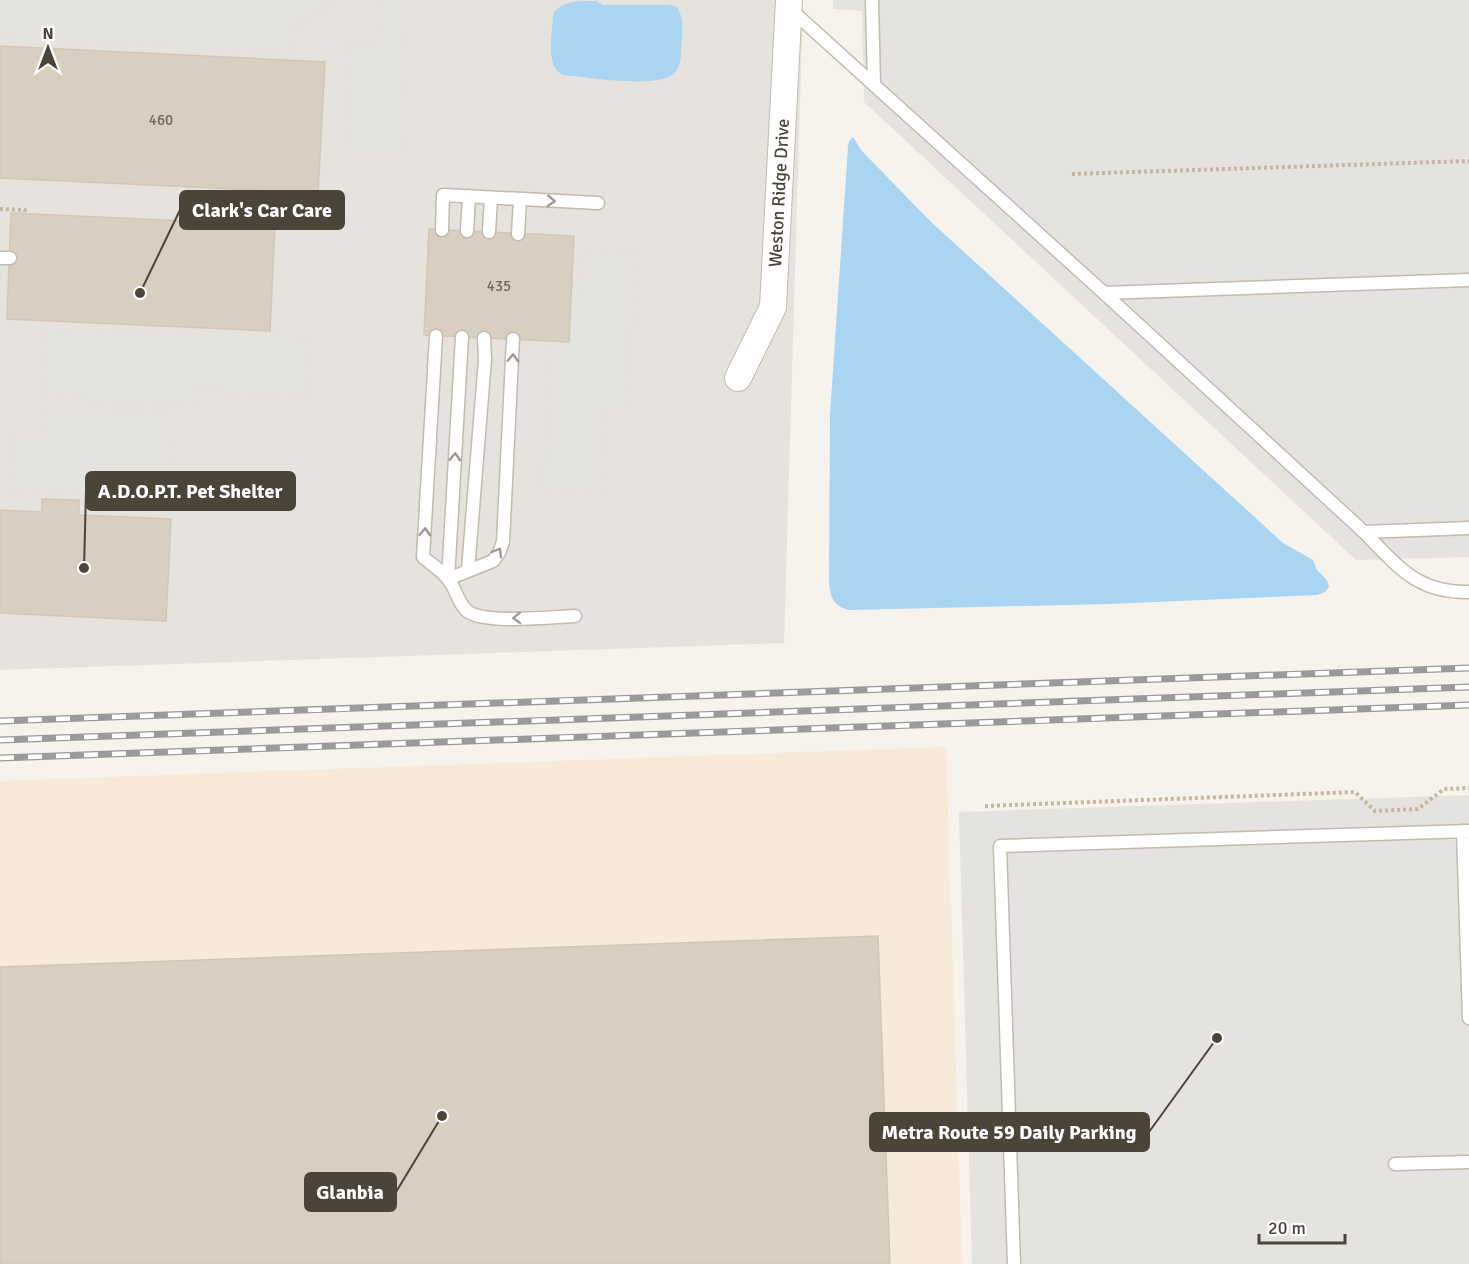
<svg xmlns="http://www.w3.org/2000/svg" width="1469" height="1264" font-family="Signika,sans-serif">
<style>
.commercial{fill:#f7ead8}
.industrial{fill:#e6e2dd}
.parking{fill:#e5e3e0}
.water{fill:#a9d4f2}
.building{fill:#d8cfc1;stroke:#d3c7b4;stroke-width:1.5}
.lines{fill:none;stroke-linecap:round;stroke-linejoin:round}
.service-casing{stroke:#c2bbae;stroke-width:15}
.minor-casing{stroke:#c2bbae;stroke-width:28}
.path{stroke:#c4b79f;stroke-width:4;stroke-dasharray:3 3;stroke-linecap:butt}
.service{stroke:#fff;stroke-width:12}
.minor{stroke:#fff;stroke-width:26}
.rail-casing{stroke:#9a9a9a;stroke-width:7}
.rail{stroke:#fff;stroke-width:4.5;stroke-dasharray:14;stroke-linecap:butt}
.oneway{stroke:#9c9892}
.labels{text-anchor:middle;stroke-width:4.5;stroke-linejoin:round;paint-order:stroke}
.number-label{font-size:15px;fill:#6e675b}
.street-label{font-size:18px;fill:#4b4439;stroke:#fff}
.leader{fill:none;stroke:#4b4439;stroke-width:2}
.callout-dot{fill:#4b4439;stroke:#fff;stroke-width:2}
.callout{fill:#4b4439;stroke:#4b4439;stroke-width:2}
.callout-label{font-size:20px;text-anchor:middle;font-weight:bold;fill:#fff}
</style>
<rect width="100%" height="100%" fill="#f6f3ec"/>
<path class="commercial" d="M946,747L962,1264H0V781Z"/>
<path class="industrial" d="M0,0H803L784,643L0,670Z"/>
<path class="parking" d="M0,0H335L289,31L288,54L0,39Z
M379,0H408L402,153H344L349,45L377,48Z
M833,0H1469V557L1356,560L864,102L862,11L833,9Z
M579,251L636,255L627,408H605L600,495L543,492L550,343L574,344Z
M44,328L309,337L307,397L194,390L193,407L41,397Z
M46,411L175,416L172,498L12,490L15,433H44Z
M1469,795V1264H972L959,812Z"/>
<path class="water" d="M596,1L603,5H669L677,7C685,20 682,34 681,48C681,57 681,68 673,74C655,89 588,77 563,75C544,66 553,32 553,14C562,0 580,1 596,1Z
M853,137L861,150L930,221L1283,543L1313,560L1317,570L1327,580L1329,587L1325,592L1317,595L1109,604L849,610C834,606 831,599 829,584L830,415L848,147L849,141Z"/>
<path class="building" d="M0,46L325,62L318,193L0,178Z
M11,213L275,225L270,331L7,319Z
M429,229L574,236L569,342L424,335Z
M42,499L79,500V515L171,519L166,621L0,613V510L42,512Z
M878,936L890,1264H0V967Z"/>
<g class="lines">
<g class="service-casing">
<path id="service" d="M872,0L874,85
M789,8L1104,293L1364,532C1398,566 1416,593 1469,592
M442,230L443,195L598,203
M467,231L469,196
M489,232L491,198
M518,234L520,199
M0,258H10
M1104,293L1469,280
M436,336L423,557C431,564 442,571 448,579C456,588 457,601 466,610C481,625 553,617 575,616
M1364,532L1469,528
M468,570L485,359L484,338
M448,579L493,561L499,553L503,542L513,339
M448,579L462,337
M1463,831L1469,1018
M1395,1164L1469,1162
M1014,1264L1000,846L1469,831"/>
</g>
<g class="minor-casing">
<path id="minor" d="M738,378L773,307L789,0"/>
</g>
<path class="path" d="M1072,174L1469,161
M0,209L25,210V213
M985,806L1355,792L1375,811L1418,809L1444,789L1469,788"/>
<use href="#service" class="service"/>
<use href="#minor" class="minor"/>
<g class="rail-casing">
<path id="rail" d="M0,721L1469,668
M0,740L1469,687
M0,758L1469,705"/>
</g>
<use href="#rail" class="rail"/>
</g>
<defs><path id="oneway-chevron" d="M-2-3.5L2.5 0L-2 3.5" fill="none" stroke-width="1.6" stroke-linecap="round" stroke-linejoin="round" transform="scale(1.5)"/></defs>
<g class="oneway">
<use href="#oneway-chevron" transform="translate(551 201) rotate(3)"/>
<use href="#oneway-chevron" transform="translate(513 358) rotate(-88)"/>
<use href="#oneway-chevron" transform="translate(455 457) rotate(-87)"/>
<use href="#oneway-chevron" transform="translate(425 532) rotate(-87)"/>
<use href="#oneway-chevron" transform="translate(498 552) rotate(-60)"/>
<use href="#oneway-chevron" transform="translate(517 618) rotate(178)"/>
</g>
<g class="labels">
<g class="number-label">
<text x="161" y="125">460</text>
<text x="499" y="291">435</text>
</g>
<g class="street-label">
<text transform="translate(779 193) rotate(-87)" y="6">Weston Ridge Drive</text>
</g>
</g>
<path class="leader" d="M140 293L180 210M84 568L86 491M1217 1038L1149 1132M442 1116L396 1192"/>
<g class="callout-dot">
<circle cx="140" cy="293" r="6"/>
<circle cx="84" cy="568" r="6"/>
<circle cx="1217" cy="1038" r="6"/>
<circle cx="442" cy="1116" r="6"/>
</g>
<g class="callout">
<rect x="180" y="191" width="164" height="38" rx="6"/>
<rect x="86" y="472" width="209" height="38" rx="6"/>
<rect x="870" y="1113" width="279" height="38" rx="6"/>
<rect x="305" y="1173" width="91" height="38" rx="6"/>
</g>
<g class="callout-label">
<text x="262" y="217">Clark's Car Care</text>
<text x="190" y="498">A.D.O.P.T. Pet Shelter</text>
<text x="1009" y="1139">Metra Route 59 Daily Parking</text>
<text x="350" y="1199">Glanbia</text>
</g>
<g transform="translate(48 48)" stroke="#ffffff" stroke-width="4.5" paint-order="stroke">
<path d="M0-4.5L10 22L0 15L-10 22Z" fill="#4b4439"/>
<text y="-9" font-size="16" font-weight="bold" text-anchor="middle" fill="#4b4439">N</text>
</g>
<path d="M1259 1234v9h86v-9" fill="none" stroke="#4b4439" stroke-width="3"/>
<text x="1268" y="1234" font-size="18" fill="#4b4439" stroke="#ffffff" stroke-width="4.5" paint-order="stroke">20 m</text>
</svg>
